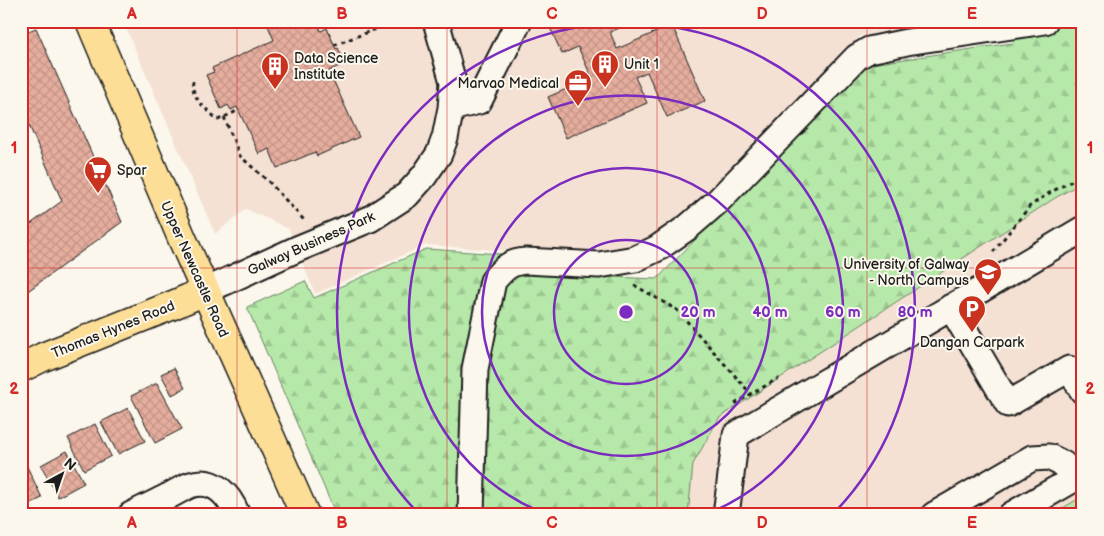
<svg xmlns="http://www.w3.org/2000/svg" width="1104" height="536" font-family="'Balsamiq Sans',sans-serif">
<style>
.built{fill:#f4e1d4}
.forest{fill:url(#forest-firs);stroke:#698262}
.building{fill:url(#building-cross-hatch);stroke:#1c1c1c}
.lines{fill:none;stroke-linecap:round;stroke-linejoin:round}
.minor-casing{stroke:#1c1c1c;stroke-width:29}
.major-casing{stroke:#1c1c1c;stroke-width:31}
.path{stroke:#1c1c1c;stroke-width:3;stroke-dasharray:4 4;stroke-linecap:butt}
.minor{stroke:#fbf7ec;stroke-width:25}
.major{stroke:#fdde96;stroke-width:28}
.grid{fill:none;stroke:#d62828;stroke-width:1;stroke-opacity:0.55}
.ring{fill:none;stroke:#7b2cbf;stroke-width:2.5}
.labels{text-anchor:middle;stroke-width:4;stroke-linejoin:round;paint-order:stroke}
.poi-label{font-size:14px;fill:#1c1c1c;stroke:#fbf7ec;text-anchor:start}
.street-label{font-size:14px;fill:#1c1c1c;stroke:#fbf7ec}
.centre{fill:#7b2cbf;stroke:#fbf7ec;stroke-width:2.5}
.ring-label{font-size:15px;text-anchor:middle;font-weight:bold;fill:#7b2cbf;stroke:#fbf7ec;stroke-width:4;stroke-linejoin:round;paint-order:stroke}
.neatline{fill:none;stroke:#d62828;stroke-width:2}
.grid-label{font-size:16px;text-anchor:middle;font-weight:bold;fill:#d62828}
</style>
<defs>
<pattern id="forest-firs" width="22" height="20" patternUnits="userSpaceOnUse" patternTransform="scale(1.25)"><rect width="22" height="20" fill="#b6e9a9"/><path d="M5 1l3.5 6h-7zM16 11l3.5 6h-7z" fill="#9cc791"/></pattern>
<pattern id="building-cross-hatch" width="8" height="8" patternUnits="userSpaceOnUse" patternTransform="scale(1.25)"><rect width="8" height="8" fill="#e5ad9d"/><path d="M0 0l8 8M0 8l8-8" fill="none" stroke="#c49487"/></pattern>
</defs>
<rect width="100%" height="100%" fill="#fbf7ec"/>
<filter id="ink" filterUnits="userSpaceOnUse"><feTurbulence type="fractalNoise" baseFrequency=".02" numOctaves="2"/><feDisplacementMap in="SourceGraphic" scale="10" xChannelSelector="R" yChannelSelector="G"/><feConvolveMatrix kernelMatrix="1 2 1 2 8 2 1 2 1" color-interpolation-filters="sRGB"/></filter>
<g filter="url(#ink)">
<path class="built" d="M123,21H955L860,36L712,196L655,244L591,257L426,245L315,294L289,229L246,209L215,234Z
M1083,176V515H676L704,417Z"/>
<path class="forest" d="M1034,21H1083V182L1055,198L719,418L693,464L688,515H336L247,307L305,281L314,298L426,249L501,254L523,273L657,279L865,65L1012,43Z
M1083,496V515H1051Z"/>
<path class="building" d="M266,21H317L321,31L327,28L336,49L338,48L345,63L329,71L359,137L317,156L315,152L277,168L269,149L259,154L237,107L231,110L228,105L221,109L206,75L214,72L212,68L274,40Z
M547,21H634V22L610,32L617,49L672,25L705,101L667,117L647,72L635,77L647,103L566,138L548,97L592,78L578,47L562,54Z
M36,28L122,222L21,296V231L62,201L21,107V34Z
M174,368L185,388L172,395L161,374Z
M157,383L182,429L155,443L131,396Z
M128,408L145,441L118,454L101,422Z
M95,424L111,456L84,470L68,438Z
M67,451L84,483L58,497L41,465Z
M21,454L42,498L21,508Z"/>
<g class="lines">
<g class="minor-casing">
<path id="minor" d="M451,108L479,101L519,21
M205,291L297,249L370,219L407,195L424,176L439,154L445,138L451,108L453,82L436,21
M951,307L1008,404L1069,369L1083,391
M131,515C144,508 157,502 169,496C176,492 183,488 190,485C214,477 229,495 237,515
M471,515L475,369L493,281C503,269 509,262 526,261L599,265L635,259L658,248L688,227L718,201L857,57L869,50L907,42L1045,21
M726,515L736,435L1083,229
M934,515L1032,458L1049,457L1063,464L1074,479L1011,515"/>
</g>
<g class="major-casing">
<path id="major" d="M90,21L181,236L305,515
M21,368L43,357L173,305L205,291"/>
</g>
<path class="path" d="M334,45L397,21
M193,81C190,97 207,110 218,120L239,110
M224,117L240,156L270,183L304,220
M993,252L1030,206L1051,192L1083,175
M634,285L677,310L751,394
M735,404L751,394L779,378"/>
<use href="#minor" class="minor"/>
<use href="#major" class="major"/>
</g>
</g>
<path class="grid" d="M237,21V515M447,21V515M657,21V515M867,21V515M21,268H1083"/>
<g class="ring">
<circle cx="626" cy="312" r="72"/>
<circle cx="626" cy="312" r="144"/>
<path d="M548 515A217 217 0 1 1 704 515"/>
<path d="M420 515A289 289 0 1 1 832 515"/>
</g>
<defs>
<g id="building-pin" transform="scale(1.4375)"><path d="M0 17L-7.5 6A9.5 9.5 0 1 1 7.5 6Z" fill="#c8321e" stroke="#fbf7ec"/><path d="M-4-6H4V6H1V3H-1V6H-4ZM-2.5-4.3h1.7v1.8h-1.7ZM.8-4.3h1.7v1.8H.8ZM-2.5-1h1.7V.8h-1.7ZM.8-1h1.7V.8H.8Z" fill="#fff"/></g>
<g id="office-pin" transform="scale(1.4375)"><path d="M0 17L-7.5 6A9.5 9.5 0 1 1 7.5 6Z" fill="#c8321e" stroke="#fbf7ec"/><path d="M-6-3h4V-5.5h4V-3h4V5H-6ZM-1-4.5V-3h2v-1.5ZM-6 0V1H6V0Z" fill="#fff"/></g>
<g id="supermarket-pin" transform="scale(1.4375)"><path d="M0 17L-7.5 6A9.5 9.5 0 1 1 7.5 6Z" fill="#c8321e" stroke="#fbf7ec"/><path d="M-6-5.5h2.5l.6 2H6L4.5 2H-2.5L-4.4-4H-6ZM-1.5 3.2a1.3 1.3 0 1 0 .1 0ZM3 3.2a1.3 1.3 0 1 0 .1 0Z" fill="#fff"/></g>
<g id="university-pin" transform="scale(1.4375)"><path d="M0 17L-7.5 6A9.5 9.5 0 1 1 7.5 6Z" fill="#c8321e" stroke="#fbf7ec"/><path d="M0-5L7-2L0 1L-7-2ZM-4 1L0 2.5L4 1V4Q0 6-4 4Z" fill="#fff"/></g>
<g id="parking-pin" transform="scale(1.4375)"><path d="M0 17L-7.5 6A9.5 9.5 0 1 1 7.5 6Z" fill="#c8321e" stroke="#fbf7ec"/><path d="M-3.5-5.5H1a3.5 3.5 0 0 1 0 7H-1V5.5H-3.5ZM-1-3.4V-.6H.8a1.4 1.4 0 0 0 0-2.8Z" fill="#fff"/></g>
</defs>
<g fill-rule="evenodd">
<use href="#building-pin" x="605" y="64"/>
<use href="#building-pin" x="275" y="66"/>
<use href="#office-pin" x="578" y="83"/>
<use href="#supermarket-pin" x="98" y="170"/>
<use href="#university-pin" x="988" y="272"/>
<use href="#parking-pin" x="972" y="309"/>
</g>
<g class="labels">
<g class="poi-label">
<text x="294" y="63">Data Science<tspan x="294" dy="16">Institute</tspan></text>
<text x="624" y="69">Unit 1</text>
<text x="559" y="88" text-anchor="end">Marvao Medical</text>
<text x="117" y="175">Spar</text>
<text x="969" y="269" text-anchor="end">University of Galway<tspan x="969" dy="16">- North Campus</tspan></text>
<text x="972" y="347" text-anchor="middle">Dangan Carpark</text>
</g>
<g class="street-label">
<text transform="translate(311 243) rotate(-24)" y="5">Galway Business Park</text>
<text transform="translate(195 269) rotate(66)" y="5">Upper Newcastle Road</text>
<text transform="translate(113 329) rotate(-22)" y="5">Thomas Hynes Road</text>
</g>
</g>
<circle cx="626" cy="312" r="8" class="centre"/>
<g class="ring-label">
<text x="698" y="317">20 m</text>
<text x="770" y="317">40 m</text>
<text x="843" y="317">60 m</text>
<text x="915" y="317">80 m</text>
</g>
<rect width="1104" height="536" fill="none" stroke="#fbf7ec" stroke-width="55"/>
<g transform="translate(62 474) rotate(40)" stroke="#fbf7ec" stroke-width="4" paint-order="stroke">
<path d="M0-4L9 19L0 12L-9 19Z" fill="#1c1c1c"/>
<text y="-8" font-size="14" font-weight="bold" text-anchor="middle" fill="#1c1c1c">N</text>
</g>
<rect x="28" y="28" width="1048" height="480" class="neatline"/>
<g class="grid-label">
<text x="132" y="19">A</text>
<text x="342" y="19">B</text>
<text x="552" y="19">C</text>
<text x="762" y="19">D</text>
<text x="972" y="19">E</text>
<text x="14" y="153">1</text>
<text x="1090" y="153">1</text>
<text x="14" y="394">2</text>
<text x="1090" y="394">2</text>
<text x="132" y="528">A</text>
<text x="342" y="528">B</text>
<text x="552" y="528">C</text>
<text x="762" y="528">D</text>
<text x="972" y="528">E</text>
</g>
</svg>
